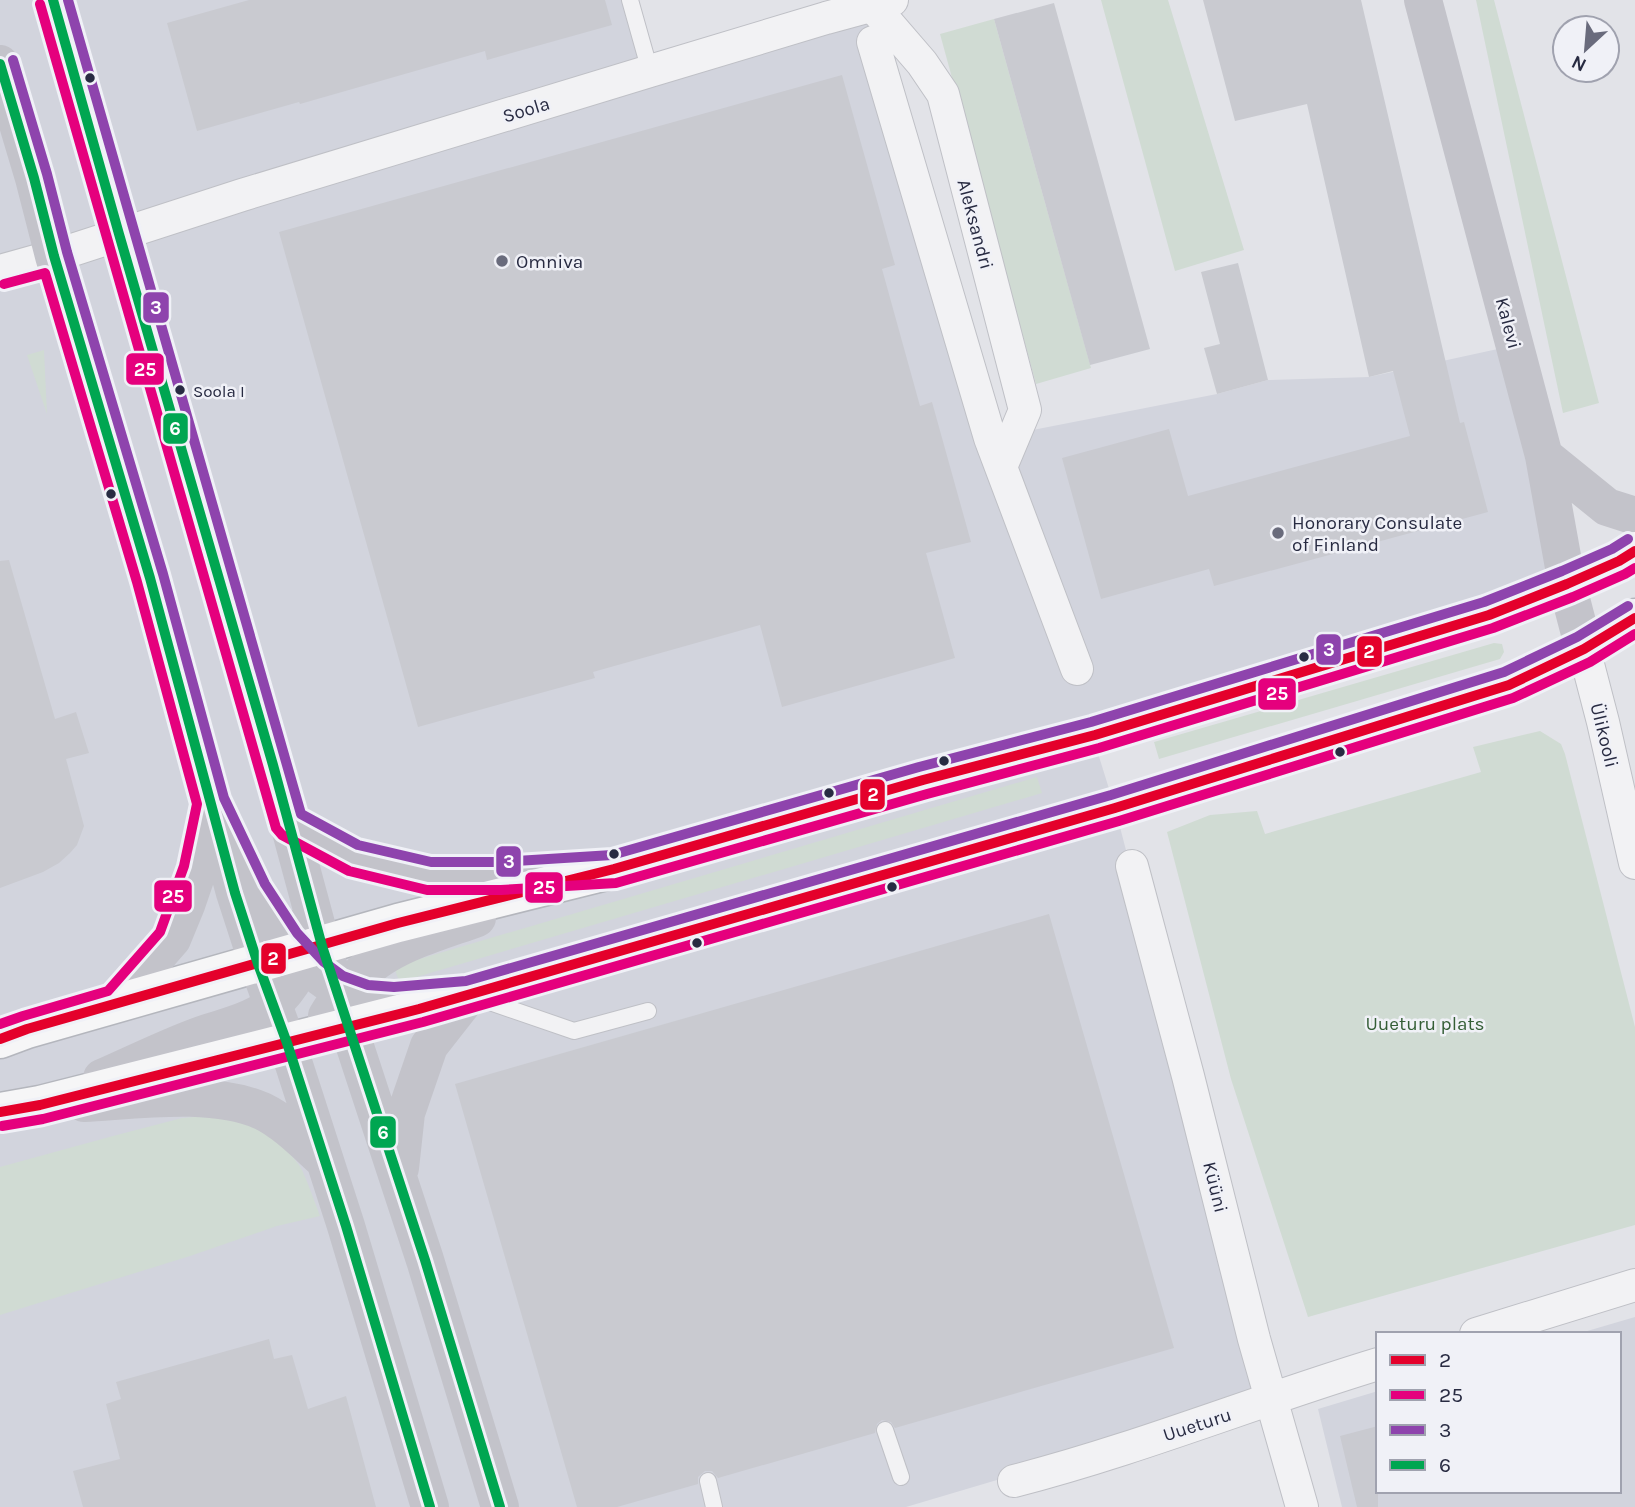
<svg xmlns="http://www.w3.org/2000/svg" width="1635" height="1507" font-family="Karla,sans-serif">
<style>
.built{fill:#d2d4dd}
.green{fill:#d0dbd3}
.building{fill:#c9cad0}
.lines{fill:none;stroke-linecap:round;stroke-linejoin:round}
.lane-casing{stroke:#bfc0c6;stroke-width:18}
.street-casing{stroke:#bfc0c6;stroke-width:34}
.highway-casing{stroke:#b4b6bd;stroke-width:41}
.lane{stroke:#f2f2f4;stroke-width:16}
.street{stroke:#f2f2f4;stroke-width:32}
.secondary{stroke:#c3c3ca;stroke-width:38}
.highway{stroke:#f6f6f7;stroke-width:38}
.bus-1-casing{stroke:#f0f1f7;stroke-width:16}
.bus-2-casing{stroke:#f0f1f7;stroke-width:16}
.bus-3-casing{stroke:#f0f1f7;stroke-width:16}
.bus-4-casing{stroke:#f0f1f7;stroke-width:16}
.bus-1{stroke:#e4002b;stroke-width:10}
.bus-2{stroke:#e5007d;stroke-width:10}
.bus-3{stroke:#8e44ad;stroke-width:10}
.bus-4{stroke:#00a651;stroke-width:10}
.bus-dot{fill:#282b42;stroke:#f0f1f7;stroke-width:2.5}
.poi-dot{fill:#696b7c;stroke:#f0f1f7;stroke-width:2.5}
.labels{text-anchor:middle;stroke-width:5;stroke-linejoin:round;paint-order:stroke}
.bus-label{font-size:17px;fill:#282b42;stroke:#f0f1f7;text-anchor:start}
.street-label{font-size:19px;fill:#282b42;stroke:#f0f1f7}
.poi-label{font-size:19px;fill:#282b42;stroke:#f0f1f7;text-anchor:start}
.park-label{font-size:19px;fill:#345e36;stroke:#f0f1f7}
.line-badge{stroke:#f0f1f7;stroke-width:2.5}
.badge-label{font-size:19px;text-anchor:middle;font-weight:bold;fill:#fff}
</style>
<rect width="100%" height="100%" fill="#e2e3e8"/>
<path class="built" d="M0,0H623L642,63L861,2L991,438L1217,394L1268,380L1369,377L1507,347L1567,584L1092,734L1115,808L1269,1399L906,1507H0Z
M1635,1317V1507H1342L1318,1409L1378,1391V1491H1619V1334H1577Z"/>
<path class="green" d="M1101,0H1168L1244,250L1175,271Z
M1476,0H1494L1599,403L1563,413Z
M994,19L1091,368L1036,384L940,34Z
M44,350L47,414L27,355Z
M1494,643L1502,644L1504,652L1500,659L1159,759L1154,742Z
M1540,731L1561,744L1565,754L1635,1027V1225L1308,1317L1231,1079L1167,832L1210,815L1257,811L1265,834L1481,772L1473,747Z
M1037,777L1042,793L403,981L398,978L395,970L399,965Z
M195,1117C213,1117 231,1119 249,1125C267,1131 293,1153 302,1170C309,1185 314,1201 320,1216L277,1226L190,1256L0,1315V1167L113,1136L182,1118Z"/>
<path class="building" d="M249,0H605L612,25L487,60L485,51L300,104L299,102L197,131L167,23Z
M1203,0H1361L1460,423L1464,422L1488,512L1214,586L1209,569L1101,599L1062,458L1169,429L1188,496L1410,436L1393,371L1369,377L1307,104L1235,121Z
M1054,3L1150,349L1090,365L994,19Z
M842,75L895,265L882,269L920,406L932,402L971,542L926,553L955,658L782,707L760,625L593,672L595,678L418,727L279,232Z
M1238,263L1268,380L1217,394L1204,348L1220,344L1201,272Z
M9,560L55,719L76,712L89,753L66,759L84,826L77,845L70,853L59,863L43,872L0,888V561Z
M1049,914L1174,1348L895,1428L891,1422L882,1420L877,1424L875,1433L718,1478L712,1471H705L698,1477V1484L617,1507H577L455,1084Z
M269,1339L274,1359L292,1355L308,1409L346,1396L376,1507H83L73,1471L120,1459L106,1404L121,1399L116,1382Z
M1378,1426V1507H1357L1340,1436Z"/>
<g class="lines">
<g class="lane-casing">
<path id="lane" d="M630,0L650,71
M481,999L574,1031L648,1011
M885,1430L901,1477
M708,1481L714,1507"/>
</g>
<g class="street-casing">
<path id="street" d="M871,0L872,5L922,63L943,94L1025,410L1001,467
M873,42L990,438L1077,669
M0,271L54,256L242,195L650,71L826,18L892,0
M1584,649L1603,722L1635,863
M1132,866L1188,1076L1254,1339L1302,1507
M1476,1334L1635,1285
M1014,1481C1138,1449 1256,1401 1378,1364"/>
</g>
<g class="highway-casing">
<path id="highway" d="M0,1039L27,1029L398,923L614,869L923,780L1095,735L1489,615L1567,584L1619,561L1635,551
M0,1112L40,1105L419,1009L1115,808L1509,685L1584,649L1635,618"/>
</g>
<use href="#lane" class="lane"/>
<use href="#street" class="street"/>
<path class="secondary" d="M53,0L119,234L273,765L322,946L425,1260L500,1507
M1423,0L1544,456L1567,584L1584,649
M0,64L34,178L54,256L150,578L235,893L258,964L287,1043L346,1226L430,1507
M1544,456L1607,507L1635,516
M289,823L353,858L429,876H500L559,872
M245,875C268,922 310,988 366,999C387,1003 409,1000 431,998
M116,1003L172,939L186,905L198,870L209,812
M327,1016C366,951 410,942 477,918
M102,1078C134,1064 164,1049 196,1037C216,1029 237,1026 257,1015C288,998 313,957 307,922
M84,1103C138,1100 212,1089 262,1111C285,1122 306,1144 325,1161
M400,1168L406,1113L429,1046L469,995"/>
<use href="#highway" class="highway"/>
<g class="bus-1-casing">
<path id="bus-1" d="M0,1039L27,1029L398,923L614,869L923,780L1095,735L1489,615L1567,584L1619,561L1635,551
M0,1112L40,1105L419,1009L1115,808L1509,685L1584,649L1635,618"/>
</g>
<g class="bus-2-casing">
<path id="bus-2" d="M40,4L276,828L282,835L349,871L427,890H501L616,883L927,794L1099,748L1493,628L1573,597L1625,574L1635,568
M0,1024L23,1016L108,991L160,932L184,866L197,804L137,582L45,273L4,284
M2,1126L43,1119L423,1022L1119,821L1513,698L1590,662L1635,634"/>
</g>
<g class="bus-3-casing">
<path id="bus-3" d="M68,0L301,814L358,845L431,862H500L612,855L919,767L1091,722L1484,602L1562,571L1612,549L1628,539
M13,60L47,174L67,252L163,574L224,798L265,884L297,933L324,962L343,976L368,985L394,987L466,981L1111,795L1504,672L1577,637L1628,606"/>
</g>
<g class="bus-4-casing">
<path id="bus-4" d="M53,0L119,234L273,765L322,946L425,1260L500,1507
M0,64L34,178L54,256L150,578L235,893L258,964L287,1043L346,1226L430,1507"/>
</g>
<use href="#bus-1" class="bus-1"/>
<use href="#bus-2" class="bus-2"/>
<use href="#bus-3" class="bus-3"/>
<use href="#bus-4" class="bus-4"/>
</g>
<g class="bus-dot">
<circle cx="90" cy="78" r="6"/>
<circle cx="180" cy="390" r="6"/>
<circle cx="111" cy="494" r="6"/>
<circle cx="1304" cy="657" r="6"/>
<circle cx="1340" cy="752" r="6"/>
<circle cx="944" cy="761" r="6"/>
<circle cx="829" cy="793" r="6"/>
<circle cx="614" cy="854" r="6"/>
<circle cx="892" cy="887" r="6"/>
<circle cx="697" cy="943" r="6"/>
</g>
<g class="poi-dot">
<circle cx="502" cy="261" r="7"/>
<circle cx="1278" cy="533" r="7"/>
</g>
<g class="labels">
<g class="bus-label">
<text x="193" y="397">Soola I</text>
</g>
<g class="street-label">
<text transform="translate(526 109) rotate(-17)" y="7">Soola</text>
<text transform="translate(976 224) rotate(75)" y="7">Aleksandri</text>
<text transform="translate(1509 323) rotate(75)" y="7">Kalevi</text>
<text transform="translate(1605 735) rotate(76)" y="7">Ülikooli</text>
<text transform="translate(1216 1187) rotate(76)" y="7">Küüni</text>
<text transform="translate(1197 1424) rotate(-18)" y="7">Uueturu</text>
</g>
<g class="poi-label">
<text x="516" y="268">Omniva</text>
<text x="1292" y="529">Honorary Consulate<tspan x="1292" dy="22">of Finland</tspan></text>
</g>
<g class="park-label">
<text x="1425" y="1030">Uueturu plats</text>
</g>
</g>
<g class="line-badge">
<rect x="142" y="291" width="28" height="33" rx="7" fill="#8e44ad"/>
<rect x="125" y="352" width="40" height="34" rx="7" fill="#e5007d"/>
<rect x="162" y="412" width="27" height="33" rx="7" fill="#00a651"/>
<rect x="1315" y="633" width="27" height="33" rx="7" fill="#8e44ad"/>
<rect x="1356" y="635" width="27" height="33" rx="7" fill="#e4002b"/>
<rect x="1257" y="677" width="40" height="34" rx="7" fill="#e5007d"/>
<rect x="859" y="778" width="27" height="33" rx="7" fill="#e4002b"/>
<rect x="495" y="845" width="27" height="33" rx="7" fill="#8e44ad"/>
<rect x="524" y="871" width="40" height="33" rx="7" fill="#e5007d"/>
<rect x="153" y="879" width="40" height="34" rx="7" fill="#e5007d"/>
<rect x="260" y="942" width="27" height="33" rx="7" fill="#e4002b"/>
<rect x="369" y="1115" width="28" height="34" rx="7" fill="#00a651"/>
</g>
<g class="badge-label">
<text x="156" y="314">3</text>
<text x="145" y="376">25</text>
<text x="175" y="435">6</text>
<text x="1329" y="656">3</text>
<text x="1369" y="658">2</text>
<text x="1277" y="700">25</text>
<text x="873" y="801">2</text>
<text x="509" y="868">3</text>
<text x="544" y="894">25</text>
<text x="173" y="903">25</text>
<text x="273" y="965">2</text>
<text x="383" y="1139">6</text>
</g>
<rect x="1376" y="1332" width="245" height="161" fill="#f0f1f7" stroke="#a0a2af" stroke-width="2"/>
<rect x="1390" y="1355" width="35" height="10" fill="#e4002b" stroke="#a0a2af" stroke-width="2"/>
<text x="1439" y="1367" font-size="21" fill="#282b42">2</text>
<rect x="1390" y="1390" width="35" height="10" fill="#e5007d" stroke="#a0a2af" stroke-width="2"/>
<text x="1439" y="1402" font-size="21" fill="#282b42">25</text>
<rect x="1390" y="1425" width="35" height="10" fill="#8e44ad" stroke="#a0a2af" stroke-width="2"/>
<text x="1439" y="1437" font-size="21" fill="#282b42">3</text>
<rect x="1390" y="1460" width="35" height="10" fill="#00a651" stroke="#a0a2af" stroke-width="2"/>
<text x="1439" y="1472" font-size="21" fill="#282b42">6</text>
<g transform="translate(1586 49) rotate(206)"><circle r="33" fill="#f0f1f7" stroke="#a0a2af" stroke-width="2"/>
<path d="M0-5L12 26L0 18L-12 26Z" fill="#696b7c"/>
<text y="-10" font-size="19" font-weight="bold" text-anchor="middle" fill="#282b42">N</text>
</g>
</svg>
